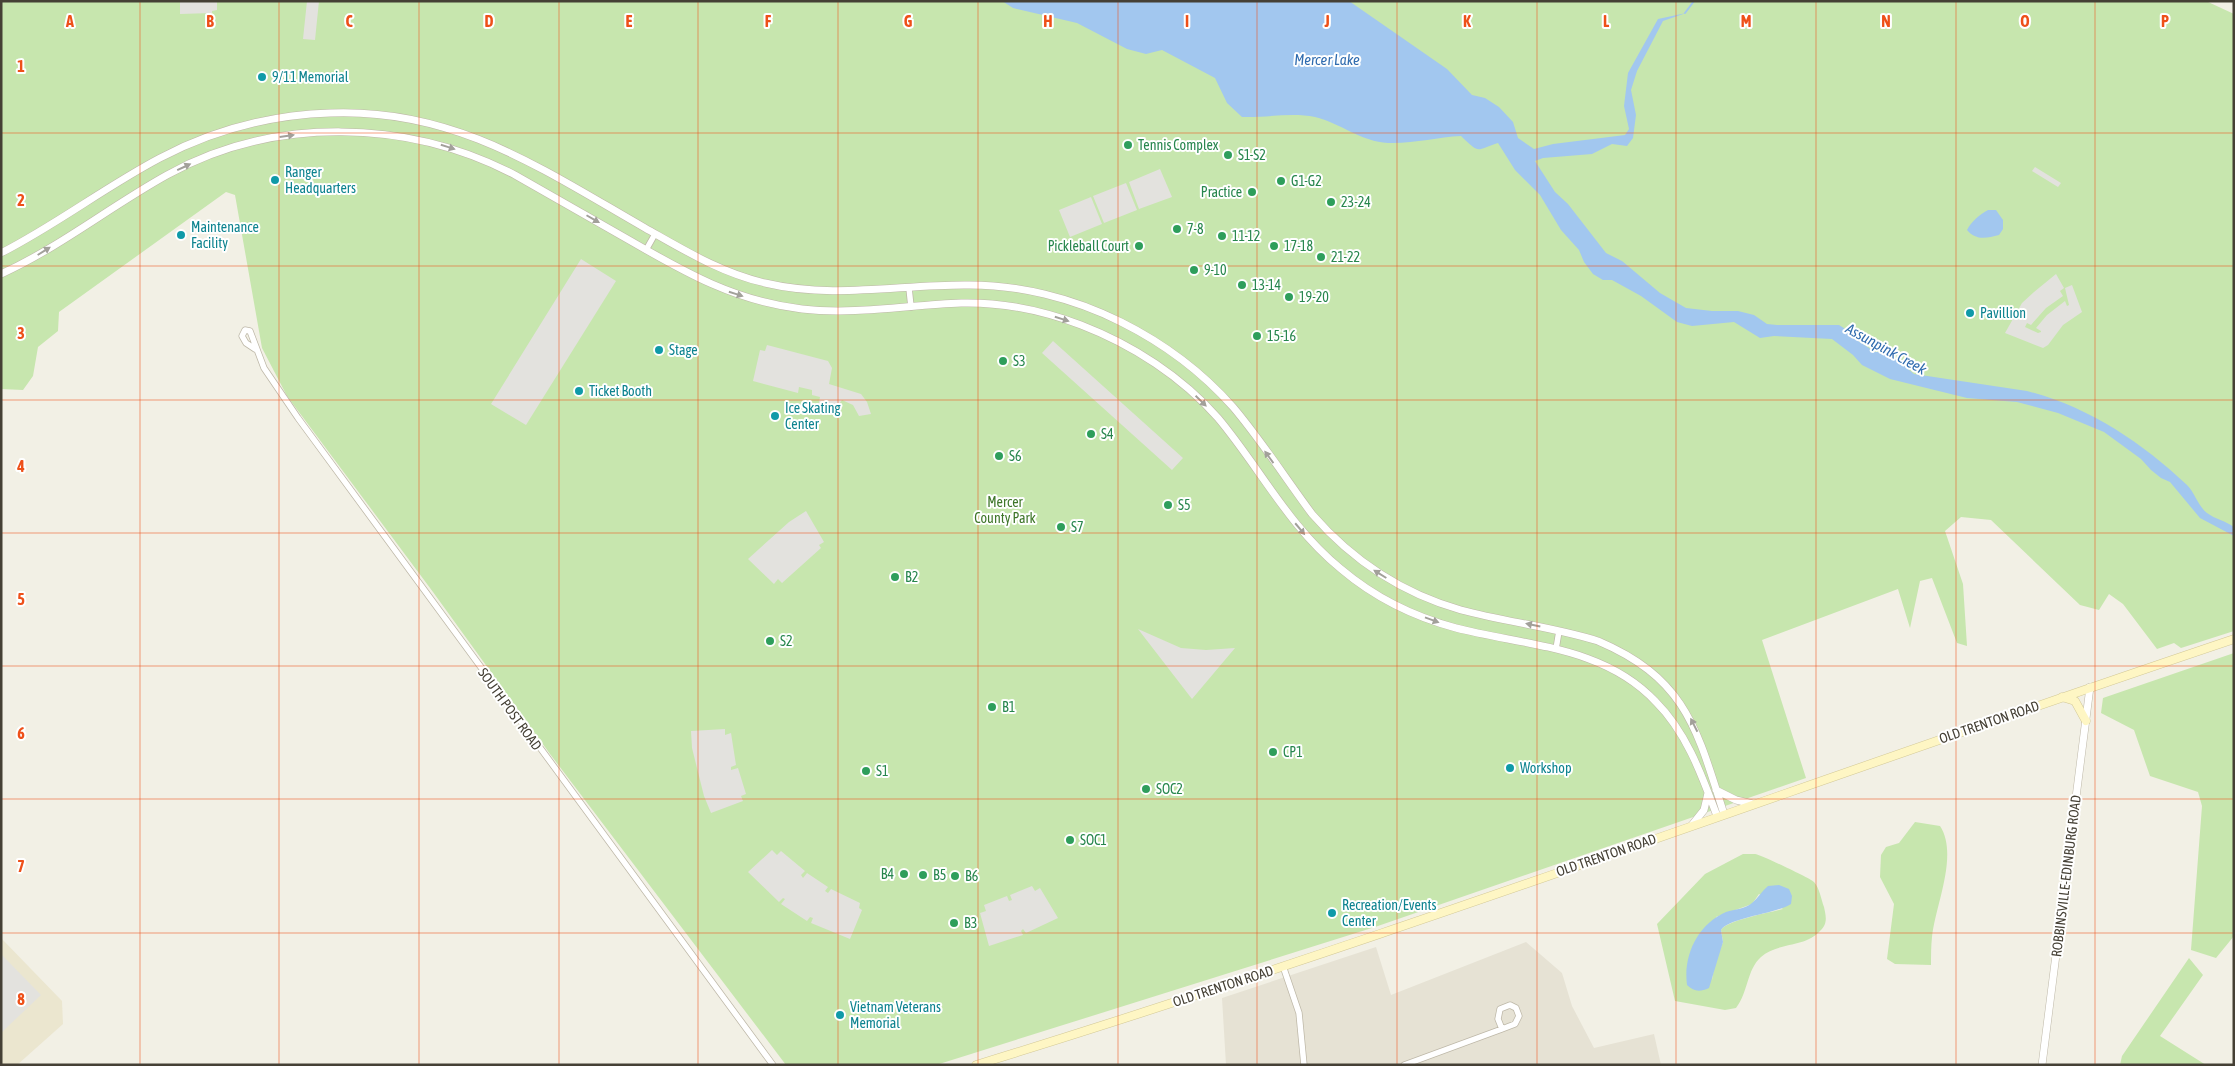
<svg xmlns="http://www.w3.org/2000/svg" width="2235" height="1066" font-family="'Asap Condensed',sans-serif">
<style>
.residential{fill:#e6e2d4}
.education{fill:#ebe6cf}
.green{fill:#c7e6ae;fill-rule:evenodd}
.parking{fill:#e3e2de}
.water{fill:#a2c7ef}
.lines{fill:none;stroke-linecap:round;stroke-linejoin:round}
.stream{stroke:#a2c7ef;stroke-width:2}
.minor-casing{stroke:#beb8a8;stroke-width:7}
.tertiary-casing{stroke:#beb8a8;stroke-width:8}
.secondary-casing{stroke:#d2c896;stroke-width:9}
.minor{stroke:#fff;stroke-width:5.5}
.tertiary{stroke:#fff;stroke-width:7}
.secondary{stroke:#fef6c4;stroke-width:8}
.oneway{fill:#a2a09a}
.grid{fill:none;stroke:#ee5019;stroke-width:1;stroke-opacity:0.55}
.culture-dot{fill:#0f9aa8;stroke:#fff;stroke-width:2}
.leisure-dot{fill:#2e9e5b;stroke:#fff;stroke-width:2}
.labels{text-anchor:middle;stroke-width:4;stroke-linejoin:round;paint-order:stroke}
.culture-label{font-size:14px;fill:#0d838f;stroke:#fff;text-anchor:start}
.leisure-label{font-size:14px;fill:#27864d;stroke:#fff;text-anchor:start}
.park-label{font-size:14px;fill:#3e7629;stroke:#fff}
.street-label{font-size:14px;fill:#454035;stroke:#fff}
.water-label{font-size:15px;font-style:italic;fill:#306caf;stroke:#fff}
.grid-label{font-size:16px;text-anchor:middle;font-weight:bold;fill:#ee5019;stroke:#fff;stroke-width:4;stroke-linejoin:round;paint-order:stroke}
</style>
<rect width="100%" height="100%" fill="#f2f0e5"/>
<path class="residential" d="M1526,942L1562,973L1572,1006L1594,1048L1654,1034L1661,1065H1226L1222,998L1376,947L1391,995Z"/>
<path class="education" d="M1,938L62,1001L63,1024L17,1065H1Z"/>
<path class="green" d="M1,1H2206L2234,14V631L2181,648L2174,643L2157,649L2123,604L2109,594L2099,610L2080,605L1991,520L1961,517L1945,531L1963,584L1967,646L1957,643L1932,578L1920,581L1910,628L1898,589L1762,640L1806,778L1375,927L936,1065H786L550,754L433,592L287,396L262,348L235,195L226,192L59,312L58,331L38,347L33,376L23,390L1,389Z
M2234,653V936L2216,958L2191,950L2202,806L2198,792L2150,776L2134,730L2101,713L2103,698Z
M1915,822L1940,826C1959,855 1935,906 1932,937C1931,946 1931,956 1931,965L1895,964L1887,959L1894,904L1880,877L1881,855L1886,847L1899,843Z
M1743,854C1747,854 1751,854 1755,854C1761,855 1810,878 1814,882C1820,889 1821,899 1824,907C1826,916 1828,924 1820,931C1805,948 1777,942 1761,957C1747,969 1748,993 1736,1008L1725,1010L1675,1001L1657,924L1705,874ZM1759,894L1783,909C1769,913 1727,920 1721,930L1723,942L1715,962L1712,980L1716,917L1752,904Z
M2189,958L2203,975L2160,1036L2206,1065H2120L2122,1056Z"/>
<path class="parking" d="M180,1H217V10L212,11V13L180,14Z
M307,1H319L315,40L303,39Z
M2035,167L2061,183L2058,187L2032,171Z
M1160,169L1172,197L1139,209L1129,182Z
M1126,183L1137,210L1104,223L1093,196Z
M1091,197L1102,224L1070,237L1059,210Z
M581,259L616,281L526,425L491,404Z
M2056,274L2064,288L2060,291L2063,296L2046,308L2031,325L2027,323L2025,327L2038,333L2041,332V331L2036,328L2047,315L2065,301L2067,306L2069,305L2065,288L2072,285L2082,312L2063,325L2048,345L2043,348L2005,333L2022,303L2034,292Z
M1053,341L1183,458L1172,470L1042,353Z
M767,345L828,361L832,368L829,384L861,394L867,402L871,414L859,416L853,405L842,400L831,415L817,412L820,397L812,395V390L799,387L798,393L753,381L760,350L765,351Z
M806,511L824,542L819,545L821,548L782,583L778,579L774,584L748,559L789,522Z
M1138,629L1181,648L1206,650L1235,648L1192,699Z
M725,729V735L731,733L736,765L731,767V770L738,768L746,794L741,796L743,801L711,813L704,796L692,748L691,731Z
M772,850L777,855L781,851L805,871L801,875L803,878L807,873L828,887L825,891L828,893L831,889L860,903L859,908L862,910L850,939L811,923L813,918L810,917L807,921L781,904L785,899L783,898L779,902L748,872Z
M1032,886L1035,891L1040,888L1058,918L1026,933L1023,929L1021,931L1023,935L989,946L980,913L986,911L984,905L1007,896L1009,901L1012,900L1010,895Z
M1,954L41,995L1,1033Z"/>
<path class="water" d="M1002,1H1349L1447,69L1472,95L1485,98L1499,107L1513,122L1518,138L1534,149L1553,144L1625,135L1629,129L1624,106L1628,73L1658,19L1686,13L1663,21L1637,71L1631,90L1636,115L1633,138L1627,146L1612,144L1592,154L1543,158L1535,161L1555,192L1568,204L1606,253L1622,261L1660,293L1686,308L1712,311H1738L1754,315L1767,324L1777,325H1839L1850,332L1854,338L1875,352H1880L1896,359L1914,374L2027,391C2089,407 2141,442 2187,485C2195,493 2198,506 2207,513C2215,519 2226,521 2234,527V536L2200,518L2170,482L2161,478L2151,470L2141,459L2104,432L2058,413L2017,402L1967,398L1890,379L1862,365L1853,355L1832,339L1774,336L1760,338L1734,322L1692,326L1677,322L1641,296L1612,280H1603L1593,274L1584,262L1579,250L1561,230L1540,195L1515,170L1498,143C1475,150 1481,155 1461,136C1437,137 1413,144 1388,143C1362,142 1340,123 1315,117C1291,112 1266,118 1242,117L1227,103L1215,78L1162,50L1146,54L1127,49L1077,23L1013,8Z
M1988,210H1996L2003,220V229L1999,235C1987,238 1976,241 1967,230C1971,222 1980,214 1988,210Z
M1779,885L1789,889L1792,896L1791,904C1775,914 1728,918 1721,930L1723,942L1709,988C1700,992 1694,992 1687,985C1683,955 1698,924 1726,912C1735,909 1745,909 1752,903C1758,898 1762,891 1768,886Z"/>
<g class="lines">
<path class="stream" d="M1685,13L1694,1"/>
<g class="minor-casing">
<path id="minor" d="M646,250L655,234
M909,288L911,307
M255,349L246,343L242,336L245,330L250,331L264,368L298,418L773,1065
M1556,649L1559,631
M1283,966L1299,1013L1304,1065
M1404,1065L1502,1029L1515,1024L1519,1016L1516,1008L1510,1005L1500,1009L1498,1019L1502,1029"/>
</g>
<g class="tertiary-casing">
<path id="tertiary" d="M1,253C56,225 105,187 160,158C213,130 271,115 330,113C455,108 542,169 645,228C684,250 721,273 765,283C832,299 897,285 964,285C1018,284 1073,298 1121,322C1163,343 1202,372 1233,407C1261,440 1286,479 1312,514C1352,560 1401,593 1461,610C1506,622 1553,627 1598,641C1687,679 1697,730 1724,814
M1,274C60,247 111,206 167,175C274,116 408,119 515,175C553,197 591,218 629,240C686,273 735,301 802,309C855,315 908,305 961,303C1001,302 1044,311 1081,325C1133,345 1182,377 1218,418C1260,468 1289,527 1341,569C1374,597 1415,617 1456,628C1526,646 1604,646 1656,702C1687,733 1702,776 1717,816
M1716,790L1736,800L1753,804
M1692,825L1704,810L1708,793
M2042,1065L2090,687"/>
</g>
<g class="secondary-casing">
<path id="secondary" d="M2062,697L2075,701L2086,721
M976,1065C1399,935 1814,780 2234,639"/>
</g>
<use href="#minor" class="minor"/>
<use href="#tertiary" class="tertiary"/>
<use href="#secondary" class="secondary"/>
</g>
<defs><path id="oneway-solid" d="M-6-.8H1V-3.2L6.5 0L1 3.2V.8H-6Z" transform="scale(1.25)"/></defs>
<g class="oneway">
<use href="#oneway-solid" transform="translate(287 136) rotate(-8)"/>
<use href="#oneway-solid" transform="translate(448 147) rotate(17)"/>
<use href="#oneway-solid" transform="translate(184 167) rotate(-25)"/>
<use href="#oneway-solid" transform="translate(593 219) rotate(30)"/>
<use href="#oneway-solid" transform="translate(44 251) rotate(-32)"/>
<use href="#oneway-solid" transform="translate(736 294) rotate(18)"/>
<use href="#oneway-solid" transform="translate(1062 319) rotate(17)"/>
<use href="#oneway-solid" transform="translate(1201 401) rotate(44)"/>
<use href="#oneway-solid" transform="translate(1269 457) rotate(-126)"/>
<use href="#oneway-solid" transform="translate(1300 529) rotate(50)"/>
<use href="#oneway-solid" transform="translate(1380 574) rotate(-148)"/>
<use href="#oneway-solid" transform="translate(1432 620) rotate(20)"/>
<use href="#oneway-solid" transform="translate(1533 625) rotate(-168)"/>
<use href="#oneway-solid" transform="translate(1694 725) rotate(-117)"/>
</g>
<path class="grid" d="M140,1V1065M279,1V1065M419,1V1065M559,1V1065M698,1V1065M838,1V1065M978,1V1065M1118,1V1065M1257,1V1065M1397,1V1065M1537,1V1065M1676,1V1065M1816,1V1065M1956,1V1065M2095,1V1065M1,133H2234M1,266H2234M1,400H2234M1,533H2234M1,666H2234M1,799H2234M1,933H2234"/>
<g class="culture-dot">
<circle cx="262" cy="77" r="5"/>
<circle cx="275" cy="180" r="5"/>
<circle cx="181" cy="235" r="5"/>
<circle cx="1970" cy="313" r="5"/>
<circle cx="659" cy="350" r="5"/>
<circle cx="579" cy="391" r="5"/>
<circle cx="775" cy="416" r="5"/>
<circle cx="1510" cy="768" r="5"/>
<circle cx="1332" cy="913" r="5"/>
<circle cx="840" cy="1015" r="5"/>
</g>
<g class="leisure-dot">
<circle cx="1128" cy="145" r="5"/>
<circle cx="1228" cy="155" r="5"/>
<circle cx="1281" cy="181" r="5"/>
<circle cx="1252" cy="192" r="5"/>
<circle cx="1331" cy="202" r="5"/>
<circle cx="1177" cy="229" r="5"/>
<circle cx="1222" cy="236" r="5"/>
<circle cx="1139" cy="246" r="5"/>
<circle cx="1274" cy="246" r="5"/>
<circle cx="1321" cy="257" r="5"/>
<circle cx="1194" cy="270" r="5"/>
<circle cx="1242" cy="285" r="5"/>
<circle cx="1289" cy="297" r="5"/>
<circle cx="1257" cy="336" r="5"/>
<circle cx="1003" cy="361" r="5"/>
<circle cx="1091" cy="434" r="5"/>
<circle cx="999" cy="456" r="5"/>
<circle cx="1168" cy="505" r="5"/>
<circle cx="1061" cy="527" r="5"/>
<circle cx="895" cy="577" r="5"/>
<circle cx="770" cy="641" r="5"/>
<circle cx="992" cy="707" r="5"/>
<circle cx="1273" cy="752" r="5"/>
<circle cx="866" cy="771" r="5"/>
<circle cx="1146" cy="789" r="5"/>
<circle cx="1070" cy="840" r="5"/>
<circle cx="904" cy="874" r="5"/>
<circle cx="923" cy="875" r="5"/>
<circle cx="955" cy="876" r="5"/>
<circle cx="954" cy="923" r="5"/>
</g>
<g class="labels">
<g class="culture-label">
<text x="272" y="82">9/11 Memorial</text>
<text x="285" y="177">Ranger<tspan x="285" dy="16">Headquarters</tspan></text>
<text x="191" y="232">Maintenance<tspan x="191" dy="16">Facility</tspan></text>
<text x="1980" y="318">Pavillion</text>
<text x="669" y="355">Stage</text>
<text x="589" y="396">Ticket Booth</text>
<text x="785" y="413">Ice Skating<tspan x="785" dy="16">Center</tspan></text>
<text x="1520" y="773">Workshop</text>
<text x="1342" y="910">Recreation/Events<tspan x="1342" dy="16">Center</tspan></text>
<text x="850" y="1012">Vietnam Veterans<tspan x="850" dy="16">Memorial</tspan></text>
</g>
<g class="leisure-label">
<text x="1138" y="150">Tennis Complex</text>
<text x="1238" y="160">S1-S2</text>
<text x="1291" y="186">G1-G2</text>
<text x="1242" y="197" text-anchor="end">Practice</text>
<text x="1341" y="207">23-24</text>
<text x="1187" y="234">7-8</text>
<text x="1232" y="241">11-12</text>
<text x="1129" y="251" text-anchor="end">Pickleball Court</text>
<text x="1284" y="251">17-18</text>
<text x="1331" y="262">21-22</text>
<text x="1204" y="275">9-10</text>
<text x="1252" y="290">13-14</text>
<text x="1299" y="302">19-20</text>
<text x="1267" y="341">15-16</text>
<text x="1013" y="366">S3</text>
<text x="1101" y="439">S4</text>
<text x="1009" y="461">S6</text>
<text x="1178" y="510">S5</text>
<text x="1071" y="532">S7</text>
<text x="905" y="582">B2</text>
<text x="780" y="646">S2</text>
<text x="1002" y="712">B1</text>
<text x="1283" y="757">CP1</text>
<text x="876" y="776">S1</text>
<text x="1156" y="794">SOC2</text>
<text x="1080" y="845">SOC1</text>
<text x="894" y="879" text-anchor="end">B4</text>
<text x="933" y="880">B5</text>
<text x="965" y="881">B6</text>
<text x="964" y="928">B3</text>
</g>
<g class="park-label">
<text x="1005" y="507">Mercer<tspan x="1005" dy="16">County Park</tspan></text>
</g>
<g class="street-label">
<text transform="translate(510 709) rotate(54)" y="5">SOUTH POST ROAD</text>
<text transform="translate(1989 722) rotate(-19)" y="5">OLD TRENTON ROAD</text>
<text transform="translate(1606 855) rotate(-19)" y="5">OLD TRENTON ROAD</text>
<text transform="translate(2066 876) rotate(-83)" y="5">ROBBINSVILLE-EDINBURG ROAD</text>
<text transform="translate(1223 986) rotate(-18)" y="5">OLD TRENTON ROAD</text>
</g>
<g class="water-label">
<text x="1327" y="65">Mercer Lake</text>
<text transform="translate(1886 349) rotate(29)" y="5">Assunpink Creek</text>
</g>
</g>
<g class="grid-label">
<text x="70" y="27">A</text>
<text x="210" y="27">B</text>
<text x="349" y="27">C</text>
<text x="489" y="27">D</text>
<text x="629" y="27">E</text>
<text x="768" y="27">F</text>
<text x="908" y="27">G</text>
<text x="1048" y="27">H</text>
<text x="1187" y="27">I</text>
<text x="1327" y="27">J</text>
<text x="1467" y="27">K</text>
<text x="1606" y="27">L</text>
<text x="1746" y="27">M</text>
<text x="1886" y="27">N</text>
<text x="2025" y="27">O</text>
<text x="2165" y="27">P</text>
<text x="21" y="72">1</text>
<text x="21" y="206">2</text>
<text x="21" y="339">3</text>
<text x="21" y="472">4</text>
<text x="21" y="605">5</text>
<text x="21" y="739">6</text>
<text x="21" y="872">7</text>
<text x="21" y="1005">8</text>
</g>
<rect width="2235" height="1066" fill="none" stroke="#454035" stroke-width="5"/>
</svg>
